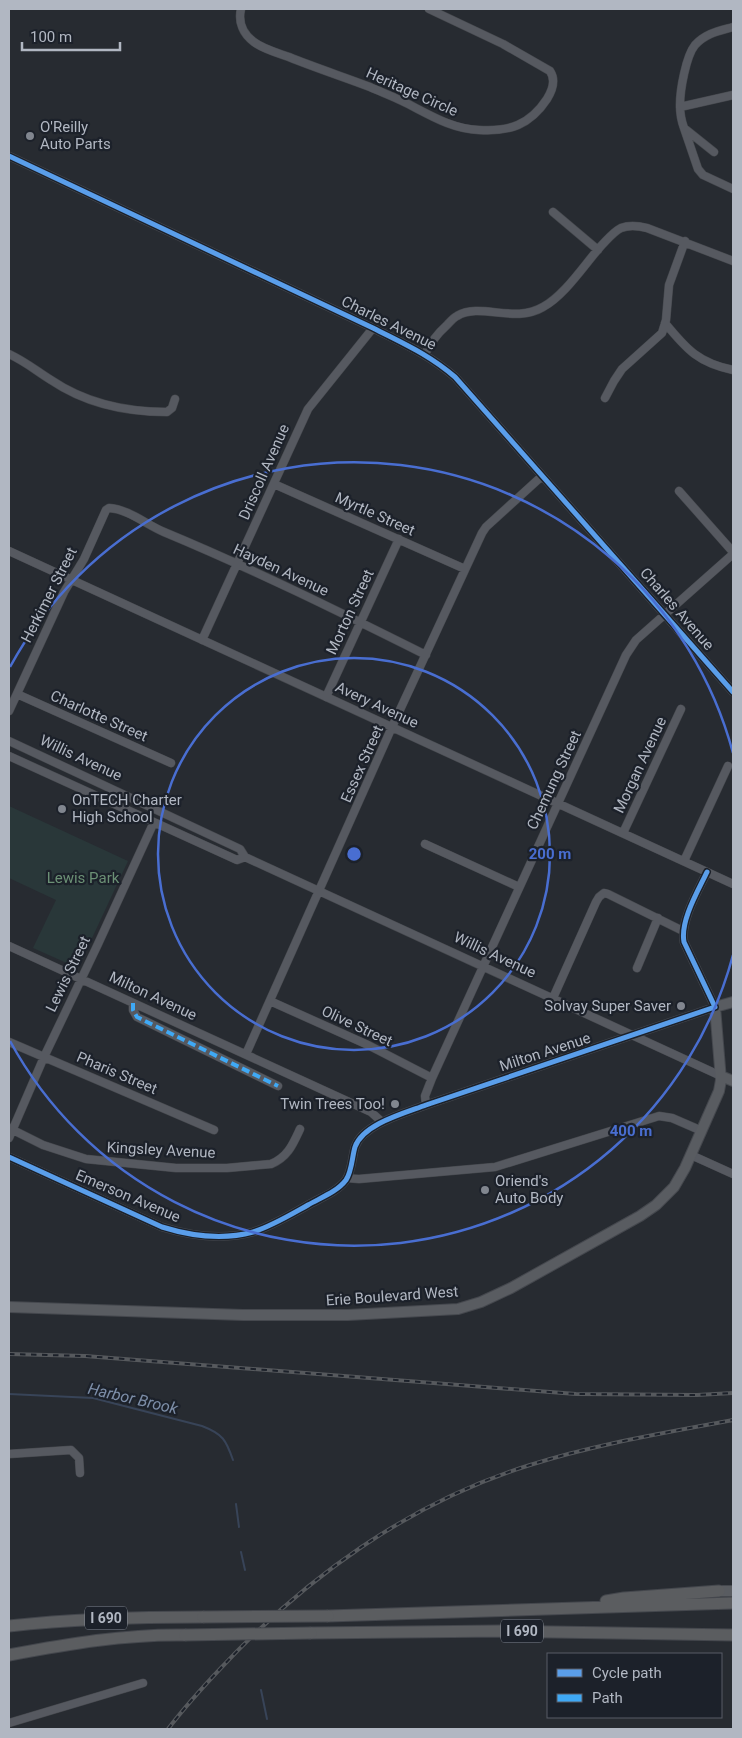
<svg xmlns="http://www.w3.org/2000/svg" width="742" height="1738" font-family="Roboto,sans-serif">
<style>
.green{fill:#293739}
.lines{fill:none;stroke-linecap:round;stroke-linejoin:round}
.stream{stroke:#384458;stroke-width:2}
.minor-casing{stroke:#44474c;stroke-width:9}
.major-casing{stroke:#45484e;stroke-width:12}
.highway-casing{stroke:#44474d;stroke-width:13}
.minor{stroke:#565960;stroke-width:8}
.major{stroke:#595c61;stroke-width:10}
.highway{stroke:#5b5d60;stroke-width:11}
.rail-casing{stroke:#56595d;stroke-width:4}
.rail{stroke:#1c212a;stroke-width:2;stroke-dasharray:5.5;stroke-linecap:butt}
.highway-bridge-casing{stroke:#44474d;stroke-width:13;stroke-linecap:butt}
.highway-bridge{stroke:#5b5d60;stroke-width:11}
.quiet{stroke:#3fa9f5;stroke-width:4;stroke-dasharray:8 4;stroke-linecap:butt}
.cycleway-casing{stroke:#1c212a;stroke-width:8}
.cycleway{stroke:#5a9eea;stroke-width:5}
.ring{fill:none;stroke:#496ed1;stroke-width:2.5}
.poi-dot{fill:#81868f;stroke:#1c212a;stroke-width:2}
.labels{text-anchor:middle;stroke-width:4.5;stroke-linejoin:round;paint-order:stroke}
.shield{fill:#1c212a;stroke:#848a94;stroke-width:1}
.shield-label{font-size:14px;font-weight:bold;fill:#b1b7c2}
.street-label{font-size:15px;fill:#b1b7c2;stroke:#1c212a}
.poi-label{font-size:15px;fill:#b1b7c2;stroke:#1c212a;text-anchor:start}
.park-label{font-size:15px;fill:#6b9075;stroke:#1c212a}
.water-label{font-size:16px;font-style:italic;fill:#7c8da7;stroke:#1c212a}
.centre{fill:#496ed1;stroke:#1c212a;stroke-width:2.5}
.ring-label{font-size:15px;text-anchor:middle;font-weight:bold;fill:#496ed1;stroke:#1c212a;stroke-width:4.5;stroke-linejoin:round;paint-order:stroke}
</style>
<rect width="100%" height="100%" fill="#272b31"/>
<path class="green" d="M9,806L128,861L78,968L33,948L56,900L9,878Z"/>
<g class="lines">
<path class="stream" d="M9,1394L93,1398L202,1426C223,1434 226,1440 233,1460
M236,1504L239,1527
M241,1552L245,1570
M261,1690L267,1719"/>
<g class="minor-casing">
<path id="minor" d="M241,9C238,22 243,34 254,42C263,49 278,53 289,57C316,68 344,77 370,87C381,92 392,96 402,101C427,113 450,129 479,130C509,132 530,125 547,99C552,91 556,80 550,71L503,44L429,9
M680,107L733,95
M684,128L698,169L703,175L733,189
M714,152L684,128C681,120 680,112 680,105C680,90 686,56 695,45C706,33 719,31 733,27
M9,156L373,328C404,344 428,354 455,377L733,692
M553,212L598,250
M665,323C687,350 699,363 733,370
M9,354C26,362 35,370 51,380C85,403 126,412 167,412L172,408L175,399
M425,354C430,344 437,334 446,326C449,323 453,318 457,316C481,302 514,324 543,307C565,295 584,265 601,246C607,240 613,232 621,228C629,225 639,226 647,228L733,261
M605,398L614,381L622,369L662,333L666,320L669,285L685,241
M274,484L465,569
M679,491L733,552
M9,551L733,884
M202,640L308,409L373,328
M17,694L171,763
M326,697L399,539
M9,711L64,592L84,559L106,510L109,508C128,509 147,525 164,532C253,569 340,612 426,655
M9,741L240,849L245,857L721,1076
M9,756L237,860L245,857
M623,833L681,709
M425,844L519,887
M684,861L728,766
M9,946L371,1112L382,1122
M637,968L658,918
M553,998L596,902L599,897L604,893L608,894L683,931
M270,1001L368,1045L432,1078
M133,1003V1010L137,1017L278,1086
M9,1042L214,1130
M246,1054L392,727L482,533L486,527L542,476
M426,1105L425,1096L432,1078L626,655L636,640L733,554
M9,1128L43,1145L86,1159L176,1168H227L271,1164C288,1157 293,1144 300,1129
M9,1138L44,1057L98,944L154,822
M691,1155L733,1174
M9,1157L162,1227C191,1236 224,1240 253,1232C272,1226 290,1215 308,1205C320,1198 337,1192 346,1180C352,1171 352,1157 355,1147C363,1124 405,1113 426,1105L715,1007L684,942C680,921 698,891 707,872
M347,1178L359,1179L495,1167L659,1116L672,1118L702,1131
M9,1454L71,1450L79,1458L80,1473
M9,1723L143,1683"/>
</g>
<g class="major-casing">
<path id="major" d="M721,1076L733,1081
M9,1307L243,1315H348L458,1309L481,1302L511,1288L640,1216L656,1205L674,1187L685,1168L719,1091L721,1080L715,1007L733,1002
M719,1591H733"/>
</g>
<g class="highway-casing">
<path id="highway" d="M606,1601L624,1598L719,1591
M328,1616L733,1603
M9,1626C73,1619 138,1617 203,1617
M311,1633L500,1631L733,1635
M9,1655C68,1644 125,1634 185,1635"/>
</g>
<use href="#minor" class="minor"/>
<use href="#major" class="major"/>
<use href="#highway" class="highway"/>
<g class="rail-casing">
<path id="rail" d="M9,1354L85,1356L576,1394L697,1395L733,1393
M168,1729C184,1708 202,1688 220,1669C305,1578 410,1502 530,1465C596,1444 665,1433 733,1420"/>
</g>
<use href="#rail" class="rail"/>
<g class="highway-bridge-casing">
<path id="highway-bridge" d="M203,1617L328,1616
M185,1635L311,1633"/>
</g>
<use href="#highway-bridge" class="highway-bridge"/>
<path class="quiet" d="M133,1003V1010L137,1017L278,1086"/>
<g class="cycleway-casing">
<path id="cycleway" d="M9,156L373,328C404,344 428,354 455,377L733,692
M9,1157L162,1227C191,1236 224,1240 253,1232C272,1226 290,1215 308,1205C320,1198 337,1192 346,1180C352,1171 352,1157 355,1147C363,1124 405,1113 426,1105L715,1007L684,942C680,921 698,891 707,872"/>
</g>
<use href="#cycleway" class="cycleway"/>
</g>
<g class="ring">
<circle cx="354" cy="854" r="196"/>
<path d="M733 955A392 392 0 0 1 10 1041M10 667A392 392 0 0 1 733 753"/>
</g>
<g class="poi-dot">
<circle cx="30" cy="136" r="5"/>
<circle cx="62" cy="809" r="5"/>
<circle cx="681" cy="1006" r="5"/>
<circle cx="395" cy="1104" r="5"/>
<circle cx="485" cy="1190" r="5"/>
</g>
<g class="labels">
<g class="shield">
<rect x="85" y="1606.5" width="42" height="23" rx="4"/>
<rect x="501" y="1619.5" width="42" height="23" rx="4"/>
</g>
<g class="shield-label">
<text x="106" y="1623">I 690</text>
<text x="522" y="1636">I 690</text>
</g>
<g class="street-label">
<text transform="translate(412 92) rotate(24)" y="5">Heritage Circle</text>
<text transform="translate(389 323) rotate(26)" y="5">Charles Avenue</text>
<text transform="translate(264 472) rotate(-66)" y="5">Driscoll Avenue</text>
<text transform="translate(375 514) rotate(24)" y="5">Myrtle Street</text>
<text transform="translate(281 570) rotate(25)" y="5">Hayden Avenue</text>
<text transform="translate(49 595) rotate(-63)" y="5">Herkimer Street</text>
<text transform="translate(677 609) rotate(49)" y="5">Charles Avenue</text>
<text transform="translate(350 612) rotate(-65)" y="5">Morton Street</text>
<text transform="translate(377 705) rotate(25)" y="5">Avery Avenue</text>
<text transform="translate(99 716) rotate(24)" y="5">Charlotte Street</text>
<text transform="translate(81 758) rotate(25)" y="5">Willis Avenue</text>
<text transform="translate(362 764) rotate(-66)" y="5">Essex Street</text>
<text transform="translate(640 765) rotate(-65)" y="5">Morgan Avenue</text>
<text transform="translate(554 780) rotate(-65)" y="5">Chemung Street</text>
<text transform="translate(495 955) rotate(25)" y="5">Willis Avenue</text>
<text transform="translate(68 974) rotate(-64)" y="5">Lewis Street</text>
<text transform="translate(153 996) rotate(25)" y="5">Milton Avenue</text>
<text transform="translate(357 1026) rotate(25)" y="5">Olive Street</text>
<text transform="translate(545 1052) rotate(-18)" y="5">Milton Avenue</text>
<text transform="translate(117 1073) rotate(23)" y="5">Pharis Street</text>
<text transform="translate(161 1150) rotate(3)" y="5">Kingsley Avenue</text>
<text transform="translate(128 1196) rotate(23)" y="5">Emerson Avenue</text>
<text transform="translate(392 1296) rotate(-4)" y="5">Erie Boulevard West</text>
</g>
<g class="poi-label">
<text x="40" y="132">O'Reilly<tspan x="40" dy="17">Auto Parts</tspan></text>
<text x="72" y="805">OnTECH Charter<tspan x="72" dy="17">High School</tspan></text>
<text x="671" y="1011" text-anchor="end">Solvay Super Saver</text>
<text x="385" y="1109" text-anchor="end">Twin Trees Too!</text>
<text x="495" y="1186">Oriend's<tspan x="495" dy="17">Auto Body</tspan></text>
</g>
<g class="park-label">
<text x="83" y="883">Lewis Park</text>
</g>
<g class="water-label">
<text transform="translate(133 1398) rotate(13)" y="6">Harbor Brook</text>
</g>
</g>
<circle cx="354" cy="854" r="8" class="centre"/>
<g class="ring-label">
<text x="550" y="859">200 m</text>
<text x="631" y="1136">400 m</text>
</g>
<rect width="742" height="1738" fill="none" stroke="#b1b7c2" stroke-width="20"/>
<rect x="547" y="1653" width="175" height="65" fill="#1c212a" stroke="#585d67"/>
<rect x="557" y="1669" width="25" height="8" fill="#5a9eea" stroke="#585d67"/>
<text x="592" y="1678" font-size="15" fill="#b1b7c2">Cycle path</text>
<rect x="557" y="1694" width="25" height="8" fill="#3fa9f5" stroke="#585d67"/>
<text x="592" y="1703" font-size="15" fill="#b1b7c2">Path</text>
<path d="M22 42v8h98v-8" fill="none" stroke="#b1b7c2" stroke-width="2.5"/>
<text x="30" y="42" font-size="15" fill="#b1b7c2" stroke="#1c212a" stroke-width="4" paint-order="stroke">100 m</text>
</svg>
